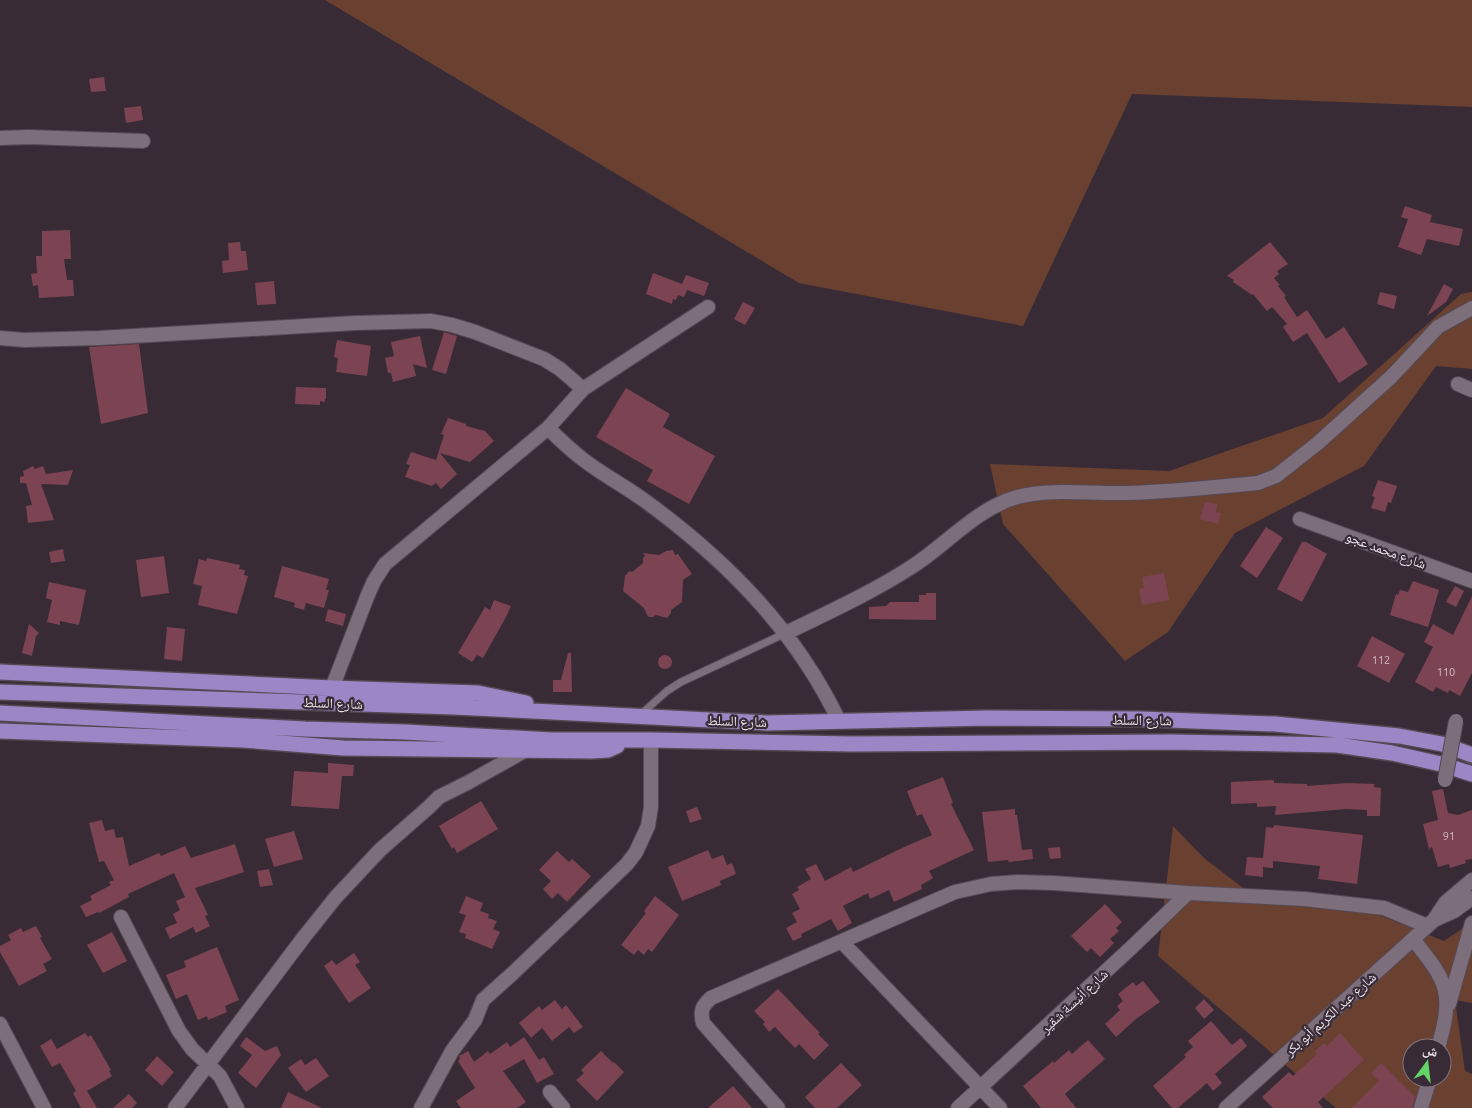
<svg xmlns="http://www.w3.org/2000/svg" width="1472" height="1108" font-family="Ubuntu,'Noto Naskh Arabic',sans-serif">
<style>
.green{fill:#6a4031;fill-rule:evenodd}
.building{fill:#7c4452}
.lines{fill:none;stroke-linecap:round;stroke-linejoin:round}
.lane-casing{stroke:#544953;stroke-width:9}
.street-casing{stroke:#544953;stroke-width:16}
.primary-casing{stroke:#544953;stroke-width:18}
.lane{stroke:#7d6e7c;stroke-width:7}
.street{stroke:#7d6e7c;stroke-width:14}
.primary{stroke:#9c86c6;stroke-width:15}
.street-bridge-casing{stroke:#544953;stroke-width:16;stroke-linecap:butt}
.street-bridge{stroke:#7d6e7c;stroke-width:14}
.labels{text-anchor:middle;stroke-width:4.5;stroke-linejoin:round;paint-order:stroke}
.number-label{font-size:11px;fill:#d0bbc5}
.street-label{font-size:14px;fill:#ece3eb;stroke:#382b36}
</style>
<rect width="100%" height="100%" fill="#382b36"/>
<path class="green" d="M325,0H1472V107L1132,94L1023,326L799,283Z
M1472,292V369L1436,366L1364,466L1235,533L1168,632L1125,661L1003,524L990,464L1169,471L1323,418L1461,294Z
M1173,826L1204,858L1264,904L1369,911L1444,941L1472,922V1003L1455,1000L1465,1071L1472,1074V1108H1336L1158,956ZM1412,1048H1442V1078H1412Z"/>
<path class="building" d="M104,77L106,91L91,92L89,79Z
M141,106L143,120L126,123L124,108Z
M1405,206L1432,215L1430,222L1463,229L1459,246L1427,239L1421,255L1398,247L1408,219L1401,217Z
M70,230L71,259H64L67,280H73L74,296L39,298L38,285L33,286L31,274L37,273L36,256H42V231Z
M240,242L241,251H246L248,270L223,273L222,261L229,260L228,243Z
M1270,242L1288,264L1277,271L1279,274L1274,278L1280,285L1278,286L1286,296L1284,297L1297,317L1307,310L1326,339L1344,327L1368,364L1339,383L1307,333L1293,342L1283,327L1287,324L1272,307L1267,311L1253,294L1252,295L1233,282L1234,280L1227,276Z
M653,273L682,284L686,275L709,283L704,296L687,290L684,297L678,295L676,300L673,299L672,304L646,294Z
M274,281L276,304L257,305L255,283Z
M1444,284L1453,289L1446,302L1427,316Z
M1380,292L1397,296L1394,309L1377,304Z
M743,302L755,308L745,325L734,319Z
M444,332L457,336L446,374L432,370Z
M420,336L427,368L413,364L416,376L393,382L391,373H388L385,358L394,356L391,342Z
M337,340L371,346L367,376L336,372L338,358L334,357Z
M139,344L148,413L101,424L89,347Z
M296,387L326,388V399H325V402L320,401V405L295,404Z
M626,388L670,414L663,427L715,456L689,504L647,481L653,470L596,437Z
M448,418L466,424V426L485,431L494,441L470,462L440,453L457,474L441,489L436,483L432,486L405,477L410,465L406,464L411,452L436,460L444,435L441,434Z
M33,466L35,469L43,466L46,474L73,470L68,485L41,484L54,520L28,523L26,506L32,505L26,483H20V477L24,476L23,471Z
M1378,480L1397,486L1391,503L1388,502L1385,512L1371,508L1375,497L1372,496Z
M1205,502L1217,504L1216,512L1221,513L1218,524L1200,519Z
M1266,527L1283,538L1257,578L1240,566Z
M1302,542H1306L1327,554L1302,602L1277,589Z
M63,549L65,561L51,563L49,552Z
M673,550L675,555L678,554L692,574L683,580L682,602L671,610V613L667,618L656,615L653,617H649L647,615L644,608L623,591L625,576L629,571L632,572L643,563V558L645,556L643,553L659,555L666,551Z
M164,556L169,593L141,597L136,560Z
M207,558L240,565L239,569L245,570L244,575L248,576L237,614L198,605L202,586L193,584L199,559L206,561Z
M282,566L329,579L326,590H329L324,608L306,603L304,610L294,607L295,603L274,597Z
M1164,573L1169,600L1142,605L1139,589L1144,588L1142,577Z
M1413,581L1439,590L1428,627L1390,615L1396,594L1398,595L1400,590L1408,592Z
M49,582L86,590L79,625L60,621V625L47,622L52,600L46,598Z
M1455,586L1464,591L1456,607L1446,602Z
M926,593H936V620L869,619V607L886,606L890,602H919V595H926Z
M1472,596V673L1460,696L1449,690L1448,693L1436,687L1433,692L1415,682L1433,647L1424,642L1433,624L1453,635Z
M494,600L511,606L506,617L483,658L477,655L472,662L458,653L485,607L490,610Z
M328,609L346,614L343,626L325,621Z
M29,624L39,633L36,636L32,656L22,653Z
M167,627L185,629L182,661L164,659Z
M1372,636L1405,654L1389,683L1357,666Z
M568,653H571L572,692H553V680H561Z
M658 662a7 7 0 1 1 14 0a7 7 0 1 1-14 0Z
M328,763L354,765L353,776H342L339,809L291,806L294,771L328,773Z
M943,777L953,803L951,804L974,850L929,871L933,878L921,885L922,889L894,902L889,890L870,899L868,893L843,906L852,923L838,931L831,919L801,934L802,937L793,941L786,928L797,922L792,913L800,909L792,894L799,890L797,887L811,879L805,869L816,864L825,881L851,867L853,872L902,848L932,835L922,814L917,816L907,791Z
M1274,780V783L1307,784V786L1346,783L1374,784V787L1381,788L1380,816H1367V810L1346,809L1275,815L1276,806L1257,807V803L1231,804V782Z
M1443,789L1448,813L1458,815L1472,810V859L1465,860L1466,863L1450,868L1449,864L1438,867L1432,847L1429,849L1423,824L1438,820L1432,791Z
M481,801L498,829L457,853L454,847L452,849L439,826Z
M697,807L702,819L690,823L686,811Z
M1015,809V815H1017L1022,850L1032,849L1033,859L1009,862L1008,860L988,862L982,812Z
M102,820L105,831L114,829L116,838L123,837L129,866L159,853L161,856L185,846L191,858L235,844L244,872L195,888L208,915L205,916L210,926L196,933L193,927L170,939L165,928L177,923L173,914L180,910L176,901L185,897L174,873L128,894L129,897L99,913L98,912L86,917L80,906L92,900L90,896L111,885L109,882L114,880L104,861L99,862L89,823Z
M1274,825L1363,835L1357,884L1318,879L1320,866L1273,861V868L1263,867V877L1245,875L1247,857L1263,858L1266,827L1273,828Z
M294,831L303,859L274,867L265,839Z
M1060,847L1061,858L1050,859L1048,848Z
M708,850L712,859L723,855L727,865L732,863L736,874L720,881L721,885L682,901L668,867Z
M557,851L569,862L572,859L591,876L567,902L558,893L552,899L543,889L551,881L539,870Z
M269,869L273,885L260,887L257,871Z
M466,896L483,903L480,911L489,914L488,918L497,921L493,929L500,932L492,949L465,938L466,934L459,932L466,915L459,913Z
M655,896L679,915L652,952L648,949L644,955L638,950L634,955L621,945L646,913L644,911Z
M1105,904L1122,922L1116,928L1119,931L1110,939L1114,943L1100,957L1091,948L1087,952L1071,936Z
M36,926L42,937L40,938L52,959L43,964L47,971L19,986L0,952V946L11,940L8,935L21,928L23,932Z
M112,932L127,961L103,973L87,945Z
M217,947L239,1000L225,1006L227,1012L208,1020L207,1016L198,1020L187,994L176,999L166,975L186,967L184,961Z
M354,953L360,962L355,965L371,988L349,1003L324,966L332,960L336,965Z
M1143,981L1160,1002L1136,1019L1116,1037L1105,1024L1120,1010L1117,1006L1123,1001L1118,994L1133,982L1136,986Z
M778,989L820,1033L818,1034L829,1045L814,1060L799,1044L795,1048L775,1027L769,1032L763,1024L765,1022L754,1011Z
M1204,999L1214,1010L1204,1019L1195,1008Z
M555,1000L562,1009L566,1005L583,1027L574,1033L569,1027L552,1041L542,1028L531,1038L519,1023L539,1006L542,1010Z
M1211,1021L1232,1045L1241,1038L1247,1046L1215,1074L1222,1083L1213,1091L1207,1083L1178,1108H1172L1153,1086L1186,1057L1184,1055L1193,1047L1188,1041Z
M85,1033L88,1037L91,1035L111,1070L109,1071L112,1076L87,1091L97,1108H81L73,1093L76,1091L60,1063L52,1067L40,1046L51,1039L57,1049Z
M1340,1033L1364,1060L1318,1102L1323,1108H1273L1262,1097L1289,1072L1293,1076L1317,1054L1315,1051L1324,1043L1327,1046Z
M246,1037L265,1051L277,1046L281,1055L256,1088L238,1073L252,1055L240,1046Z
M524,1037L539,1060L544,1057L554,1074L537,1083L524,1059L503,1071L526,1102L517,1108H461L456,1101L475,1088L458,1061L460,1059L459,1056L468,1051L474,1062L488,1051L490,1054L507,1042L510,1047Z
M1088,1040L1105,1059L1065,1094L1076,1108H1041L1023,1086L1053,1061L1054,1063L1069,1050L1072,1054Z
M601,1051L613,1063L614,1062L624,1072L597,1101L576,1080L584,1073L581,1070Z
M157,1056L174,1072L162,1086L145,1070Z
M316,1058L329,1076L306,1092L288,1068L301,1059L305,1065Z
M841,1063L862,1085L837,1108H815L805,1097Z
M1381,1063L1415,1097L1412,1108H1352L1379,1081L1371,1073Z
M733,1086L752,1108H708Z
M288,1092L294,1095L322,1108H281Z
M129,1094L137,1103L132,1108H113Z"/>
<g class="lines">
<g class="lane-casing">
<path id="lane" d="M640,715L667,691L681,682L786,633"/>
</g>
<g class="street-casing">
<path id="street" d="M0,138L29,137L143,141
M0,338L24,340L99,338L355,323L431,321L452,325L475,332L544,359L560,369L583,389L548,428C560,440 572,451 585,461C605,476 628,488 648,503C728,562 796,631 839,721
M1458,384L1472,390
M583,389L708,307
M1300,519L1472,581
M786,633C829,612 873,592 913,566C947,544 976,509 1017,497C1052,488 1090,494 1126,493C1170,492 1214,487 1258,483L1276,476L1318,443L1391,377L1438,327L1472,308
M332,688L367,597L374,581L385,564L548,428
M121,917L179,1031L192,1049L220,1076L237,1108
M1434,920L1454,911L1472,898
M1413,939C1448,983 1454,992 1438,1048
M842,942L1000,1108
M1449,1004L1472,923
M0,1024L44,1108
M550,1092L563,1108
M175,1108L304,937L336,897L380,850L429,807L439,797L469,782L526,750
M421,1108L452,1051L475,1020L483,1000L512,974L579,910L627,864L636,852L648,826L651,807V740
M778,1108L703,1023C700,1011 702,1006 711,998L955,892L991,884L1018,882L1054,883L1188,893L1304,899L1384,908L1427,926
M958,1108L1132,947L1188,893
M1226,1108L1434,920L1446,902L1472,880
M1421,1108L1430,1078"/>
</g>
<g class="primary-casing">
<path id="primary" d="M0,672L332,688L478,693L526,703
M0,692L454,707L767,723L988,718L1141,719L1275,724L1399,736L1442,744L1472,755
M0,713L305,729L405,732L552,740H651L851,744L1171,742L1337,745L1392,753L1441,764L1472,774
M0,731L243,740L343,748L592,751L608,750L617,746"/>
</g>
<use href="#lane" class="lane"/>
<use href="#street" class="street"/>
<use href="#primary" class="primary"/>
<g class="street-bridge-casing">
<path id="street-bridge" d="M1445,780L1456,721"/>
</g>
<use href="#street-bridge" class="street-bridge"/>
</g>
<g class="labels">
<g class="number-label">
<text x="1381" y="664">112</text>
<text x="1446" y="676">110</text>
<text x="1449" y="840">91</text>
</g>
<g class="street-label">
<text transform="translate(1386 550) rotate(20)" y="5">شارع محمد عجو</text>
<text transform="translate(333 703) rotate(2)" y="5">شارع السلط</text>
<text transform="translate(1142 720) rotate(1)" y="5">شارع السلط</text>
<text transform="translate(737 721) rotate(2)" y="5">شارع السلط</text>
<text transform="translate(1074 1001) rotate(-43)" y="5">شارع أنيسة شقير</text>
<text transform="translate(1330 1014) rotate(-42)" y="5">شارع عبد الكريم أبو بكر</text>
</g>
</g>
<g transform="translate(1427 1063) rotate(15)"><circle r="24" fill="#382b36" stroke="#80757e"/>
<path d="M0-4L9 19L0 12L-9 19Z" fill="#65d467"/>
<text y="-8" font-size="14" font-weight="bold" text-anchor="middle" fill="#ece3eb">ش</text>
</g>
</svg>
